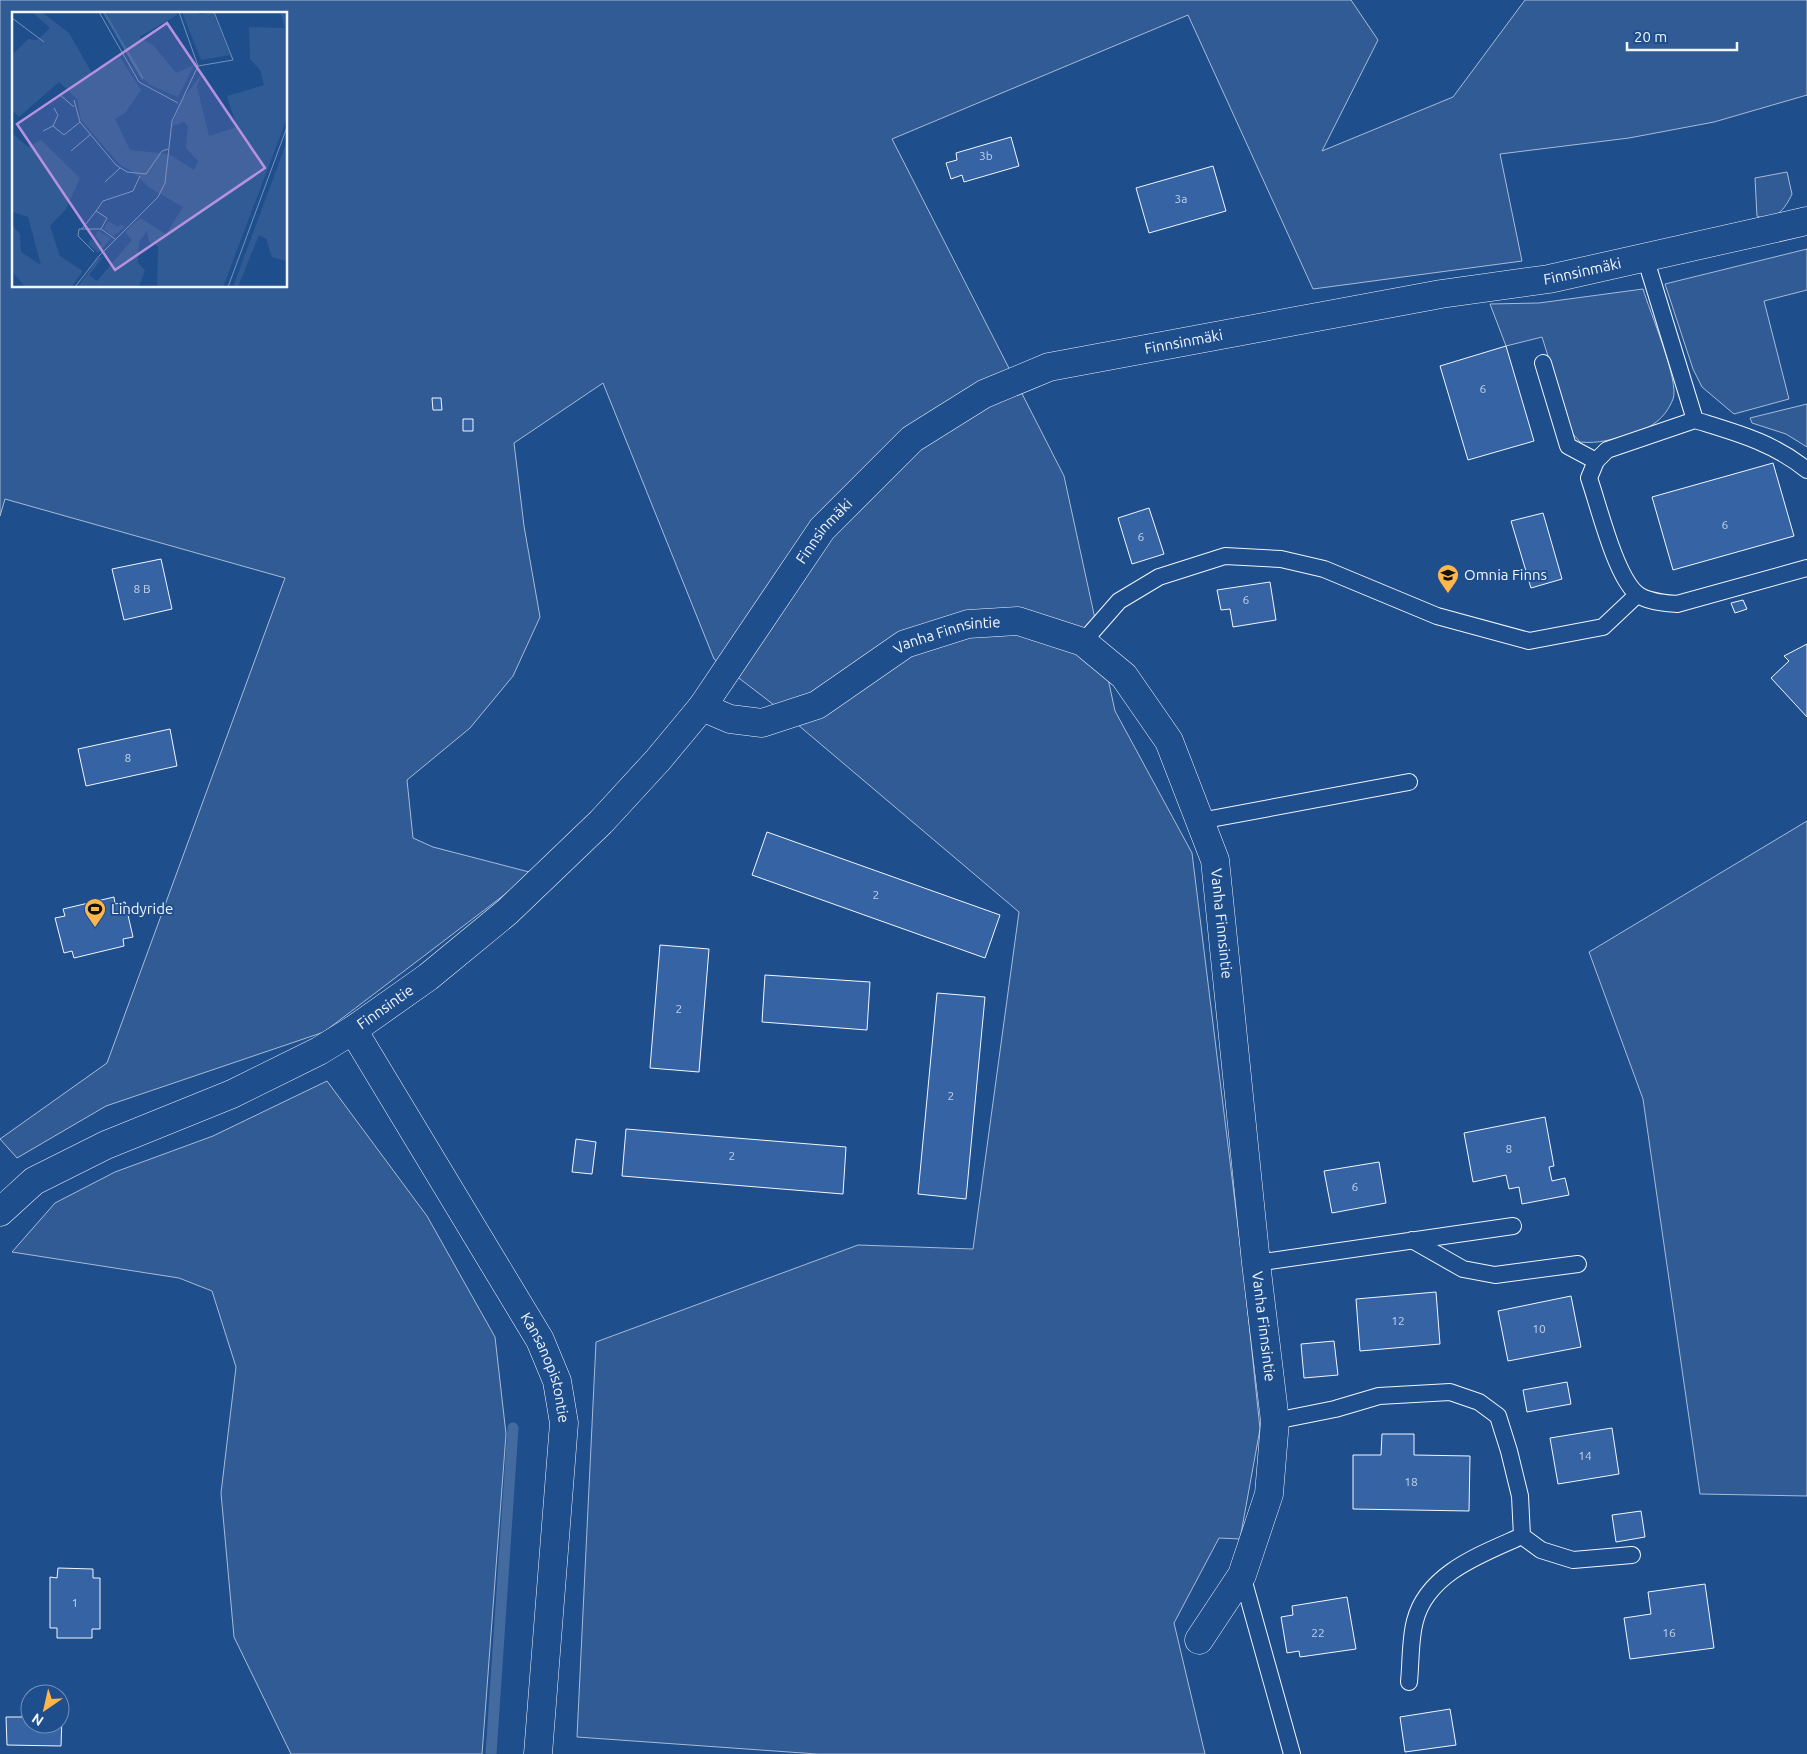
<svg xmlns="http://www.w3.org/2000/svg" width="1807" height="1754" font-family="Ubuntu,sans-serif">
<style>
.green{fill:#305b95;stroke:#a8bbd7;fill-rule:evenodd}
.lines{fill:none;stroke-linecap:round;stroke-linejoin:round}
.stream{stroke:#446ba0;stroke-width:11}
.building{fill:#3563a3;stroke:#f2f6ff}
.lane-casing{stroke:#f2f6ff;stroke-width:18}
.street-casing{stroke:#f2f6ff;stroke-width:29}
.lane{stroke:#1f4e8c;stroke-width:16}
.street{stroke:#1f4e8c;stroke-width:28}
.labels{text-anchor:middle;stroke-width:4;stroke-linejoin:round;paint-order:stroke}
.number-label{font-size:12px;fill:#c3d1e8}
.street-label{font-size:15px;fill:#f2f6ff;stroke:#1f4e8c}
.poi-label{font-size:15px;fill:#f2f6ff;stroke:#1f4e8c;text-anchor:start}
.inset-river{fill:none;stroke:#446ba0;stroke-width:2.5}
.inset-road{fill:none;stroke:#7391ba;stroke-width:1}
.view{fill:#b691df;fill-opacity:0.15;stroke:#b691df;stroke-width:2.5}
.inset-edge{fill:none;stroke:#f2f6ff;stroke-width:2.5}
</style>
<rect width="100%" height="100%" fill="#1f4e8c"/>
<path class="green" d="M0,0H1351L1378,40L1322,151L1453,97L1525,0H1807V95L1714,122L1629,138L1500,154L1522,261L1313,289L1188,15L892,139L1064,476L1115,711L1192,853L1244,1275L1260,1429L1240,1539L1219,1538L1174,1623L1205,1754H817L577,1737L596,1342L858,1245L973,1249L1019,912L778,708L714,659L603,383L514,443L524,526L540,617L513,676L470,728L407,780L413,838L433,847L533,873L324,1032L106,1106L17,1158L0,1139L107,1063L285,578L5,499L0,516ZM14,14H286V286H14Z
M1787,172L1792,194C1785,209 1774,224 1757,216L1755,178Z
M1807,249V290L1764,301L1789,399L1734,414L1702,387L1693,369L1665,284Z
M1643,289C1649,310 1680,382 1673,399C1665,419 1651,428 1632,434C1613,439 1599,444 1580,442L1572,433L1542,337L1506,346L1490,304L1539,303Z
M1807,404V447L1786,434L1752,423L1750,418Z
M1807,821V1496L1700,1494L1643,1099L1589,952Z
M327,1081L427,1216L495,1337L506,1434L482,1754H291L234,1637L221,1493L236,1367L212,1291L179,1278L12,1252L55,1203L115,1172L213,1136Z"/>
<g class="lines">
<path class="stream" d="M491,1754L513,1428"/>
</g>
<path class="building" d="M1011,137L1019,166L964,182L962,175L951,179L946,163L957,160L956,153Z
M1213,166L1226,211L1149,233L1136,188Z
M1506,346L1534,441L1468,460L1440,366Z
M432,398H441L442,410H433Z
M463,419H473V431H463Z
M1773,463L1794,536L1673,570L1652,497Z
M1149,508L1164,554L1132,564L1118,518Z
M1543,513L1562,579L1531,588L1511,521Z
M161,559L172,609L124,620L112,569Z
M1270,582L1276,620L1233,627L1230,609L1221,610L1217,590Z
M1743,600L1747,609L1735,613L1731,603Z
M1807,644V717L1771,678L1789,661L1784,656Z
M170,729L177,766L86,786L78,749Z
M767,832L1000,915L985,958L752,875Z
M114,897L115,904L125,902L133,937L123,939L124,946L74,958L72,951L64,953L55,918L65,916L63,909Z
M660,945L709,949L699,1072L650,1068Z
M765,975L870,982L867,1030L762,1022Z
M937,993L985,997L966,1199L918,1194Z
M1545,1117L1554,1166L1549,1167L1552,1181L1565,1178L1569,1195L1522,1204L1519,1187L1509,1189L1506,1175L1473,1182L1464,1133Z
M626,1129L846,1147L843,1194L622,1176Z
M576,1139L596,1142L592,1174L572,1172Z
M1379,1162L1386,1203L1332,1213L1324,1171Z
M1436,1292L1440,1344L1360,1351L1356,1299Z
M1571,1296L1581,1347L1508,1361L1498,1311Z
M1334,1341L1338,1375L1304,1378L1301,1344Z
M1567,1382L1571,1404L1527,1412L1523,1390Z
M1612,1428L1619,1474L1558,1484L1550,1438Z
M1382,1434H1414V1455L1470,1456L1469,1511L1353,1509V1455H1381Z
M1641,1511L1645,1537L1616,1542L1612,1515Z
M58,1568L93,1569V1578H100V1629H92V1638H57V1628H50V1577L57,1578Z
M1705,1584L1714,1648L1630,1659L1624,1618L1651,1614L1648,1592Z
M1347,1597L1356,1649L1300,1657L1299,1651L1287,1653L1281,1617L1293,1615L1292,1606Z
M1450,1709L1456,1745L1405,1752L1400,1717Z
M6,1717H30V1724H60L62,1717L61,1746L7,1745Z"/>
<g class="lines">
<g class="lane-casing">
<path id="lane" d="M1645,257L1695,420C1737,433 1772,442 1807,470
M1543,363L1568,446L1596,461
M1695,420L1607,450L1596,461L1589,478C1599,507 1615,574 1636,593C1646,602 1665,603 1677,604L1807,568
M1083,642L1119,601L1159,577L1225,556L1281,559L1324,569L1437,616L1529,641L1603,627L1637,595
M1200,821L1409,782
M1412,1240L1463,1269L1495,1275L1578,1264
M1256,1263L1513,1226
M1275,1421L1335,1409L1379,1396L1450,1392L1479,1402L1498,1416L1509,1451L1520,1496L1522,1536L1541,1550L1573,1560L1632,1555
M1242,1575L1292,1754
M1409,1682C1411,1662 1410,1639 1415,1621C1427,1573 1482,1554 1522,1536"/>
</g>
<g class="street-casing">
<g id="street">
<path id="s1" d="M702,707L730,719L762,723L817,705L905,644L968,624L1018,621L1083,642L1124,676L1169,741L1215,860L1256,1263L1275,1421L1269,1494L1242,1575L1199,1640"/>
<path id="s2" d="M353,1030L540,1340L557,1381L564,1423L538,1754"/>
<path id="s3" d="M0,1212L34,1181L106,1145L232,1094L319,1051L353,1030L428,977L507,912L601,822L658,760L702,707L822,529L912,439L984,394L1049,367L1441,294L1549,279L1807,221"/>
</g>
</g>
<use href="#lane" class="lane"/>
<use href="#street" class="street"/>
</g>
<defs>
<g id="school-pin" transform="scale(1.125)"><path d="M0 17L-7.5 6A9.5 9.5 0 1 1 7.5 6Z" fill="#ffb74d" stroke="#1f4e8c"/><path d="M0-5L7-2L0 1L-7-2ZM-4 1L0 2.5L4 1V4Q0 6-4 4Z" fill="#111"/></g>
<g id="stadium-pin" transform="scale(1.125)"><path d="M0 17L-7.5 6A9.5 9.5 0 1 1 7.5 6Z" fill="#ffb74d" stroke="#1f4e8c"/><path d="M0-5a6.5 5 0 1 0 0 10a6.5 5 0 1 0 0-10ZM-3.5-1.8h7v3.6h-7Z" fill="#111"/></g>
</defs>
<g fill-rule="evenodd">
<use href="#school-pin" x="1448" y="575"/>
<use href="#stadium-pin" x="95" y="909"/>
</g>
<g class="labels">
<g class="number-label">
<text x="986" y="160">3b</text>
<text x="1181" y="203">3a</text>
<text x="1483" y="393">6</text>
<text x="1725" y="529">6</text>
<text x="1141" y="541">6</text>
<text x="142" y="593">8 B</text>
<text x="1246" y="604">6</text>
<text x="128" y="762">8</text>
<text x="876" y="899">2</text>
<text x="679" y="1013">2</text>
<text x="951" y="1100">2</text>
<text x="1509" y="1153">8</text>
<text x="732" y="1160">2</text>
<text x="1355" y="1191">6</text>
<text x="1398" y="1325">12</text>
<text x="1539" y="1333">10</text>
<text x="1585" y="1460">14</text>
<text x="1411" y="1486">18</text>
<text x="75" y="1607">1</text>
<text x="1318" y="1637">22</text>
<text x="1669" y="1637">16</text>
</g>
<g class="street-label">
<text dy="5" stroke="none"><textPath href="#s3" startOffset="1916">Finnsinmäki</textPath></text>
<text dy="5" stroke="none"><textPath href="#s3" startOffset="1511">Finnsinmäki</textPath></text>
<text dy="5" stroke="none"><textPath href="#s3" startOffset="1091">Finnsinmäki</textPath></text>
<text dy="5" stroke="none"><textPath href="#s1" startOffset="271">Vanha Finnsintie</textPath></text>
<text dy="5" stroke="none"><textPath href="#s1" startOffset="736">Vanha Finnsintie</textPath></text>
<text dy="5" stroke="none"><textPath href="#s3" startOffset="439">Finnsintie</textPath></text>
<text dy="5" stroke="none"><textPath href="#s1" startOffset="1141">Vanha Finnsintie</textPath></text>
<text dy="5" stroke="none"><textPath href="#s2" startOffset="390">Kansanopistontie</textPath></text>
</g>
<g class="poi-label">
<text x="1464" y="580">Omnia Finns</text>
<text x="111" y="914">Lindyride</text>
</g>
</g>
<g transform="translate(12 12)">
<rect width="275" height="275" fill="#1f4e8c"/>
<path d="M20,0H30L57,21L80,61L108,45L129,78L113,101L103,107L118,138L157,142L182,158L186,149L174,136L176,114L172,110L160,114L169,89L190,62L185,74L197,124L225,115L215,84L252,73L248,58L238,47L237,15L273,16L268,0H275V106L211,275H145L146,234L137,230L135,219L127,230L126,251L133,258L127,275H66L86,246L91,245L77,263L85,269L120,228L113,220L128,206L154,222L171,195L138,176L121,160L107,152L69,108L65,87L47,70L7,105L0,98V43L16,27L25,28L38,16ZM94,0H164L165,3L127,25L142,34L164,61L182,53L166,85L138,73L131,66ZM170,0H186L188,3L201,0L218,43L189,48ZM0,121L16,135L29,128L68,166L54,197L38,214L48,244L71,259L59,275H13L0,259V213L8,222L9,240L29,253L16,205L0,200ZM275,129V249L260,245L254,227L247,223L226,275H221ZM96,209L106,215L109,212L113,215L101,224L92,217ZM86,219L99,226L86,241L76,232L79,227L87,234L90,231L83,224Z" fill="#305b95"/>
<path class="inset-river" d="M92,0L131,67"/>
<path class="inset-road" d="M87,0L127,70L166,91M0,6L32,30M186,54L221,48L202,0M47,82L62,95M62,88L68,110L104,153L115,160L134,162L150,139L156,137M41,114L46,103L42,96M31,119L41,114L52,123L68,110M59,139L79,122M93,170L108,156M84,199L91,189L121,179L128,164M70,217L84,199L95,206L89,217M82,240L66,224L67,217H89L103,227M63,275L87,244L146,185L153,171L160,109L186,54L167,0M216,275L275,115"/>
<path class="view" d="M155,11L253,156L103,258L5,112Z"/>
<rect width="275" height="275" class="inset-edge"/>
</g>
<g transform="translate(45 1709) rotate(214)"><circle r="24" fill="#1f4e8c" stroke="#7391ba"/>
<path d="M0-4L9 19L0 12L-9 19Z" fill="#ffb74d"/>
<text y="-8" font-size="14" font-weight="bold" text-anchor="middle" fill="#f2f6ff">N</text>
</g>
<path d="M1627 42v8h110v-8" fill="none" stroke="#f2f6ff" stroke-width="2.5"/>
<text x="1634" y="42" font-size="15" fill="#f2f6ff" stroke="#1f4e8c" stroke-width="4" paint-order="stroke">20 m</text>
</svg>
